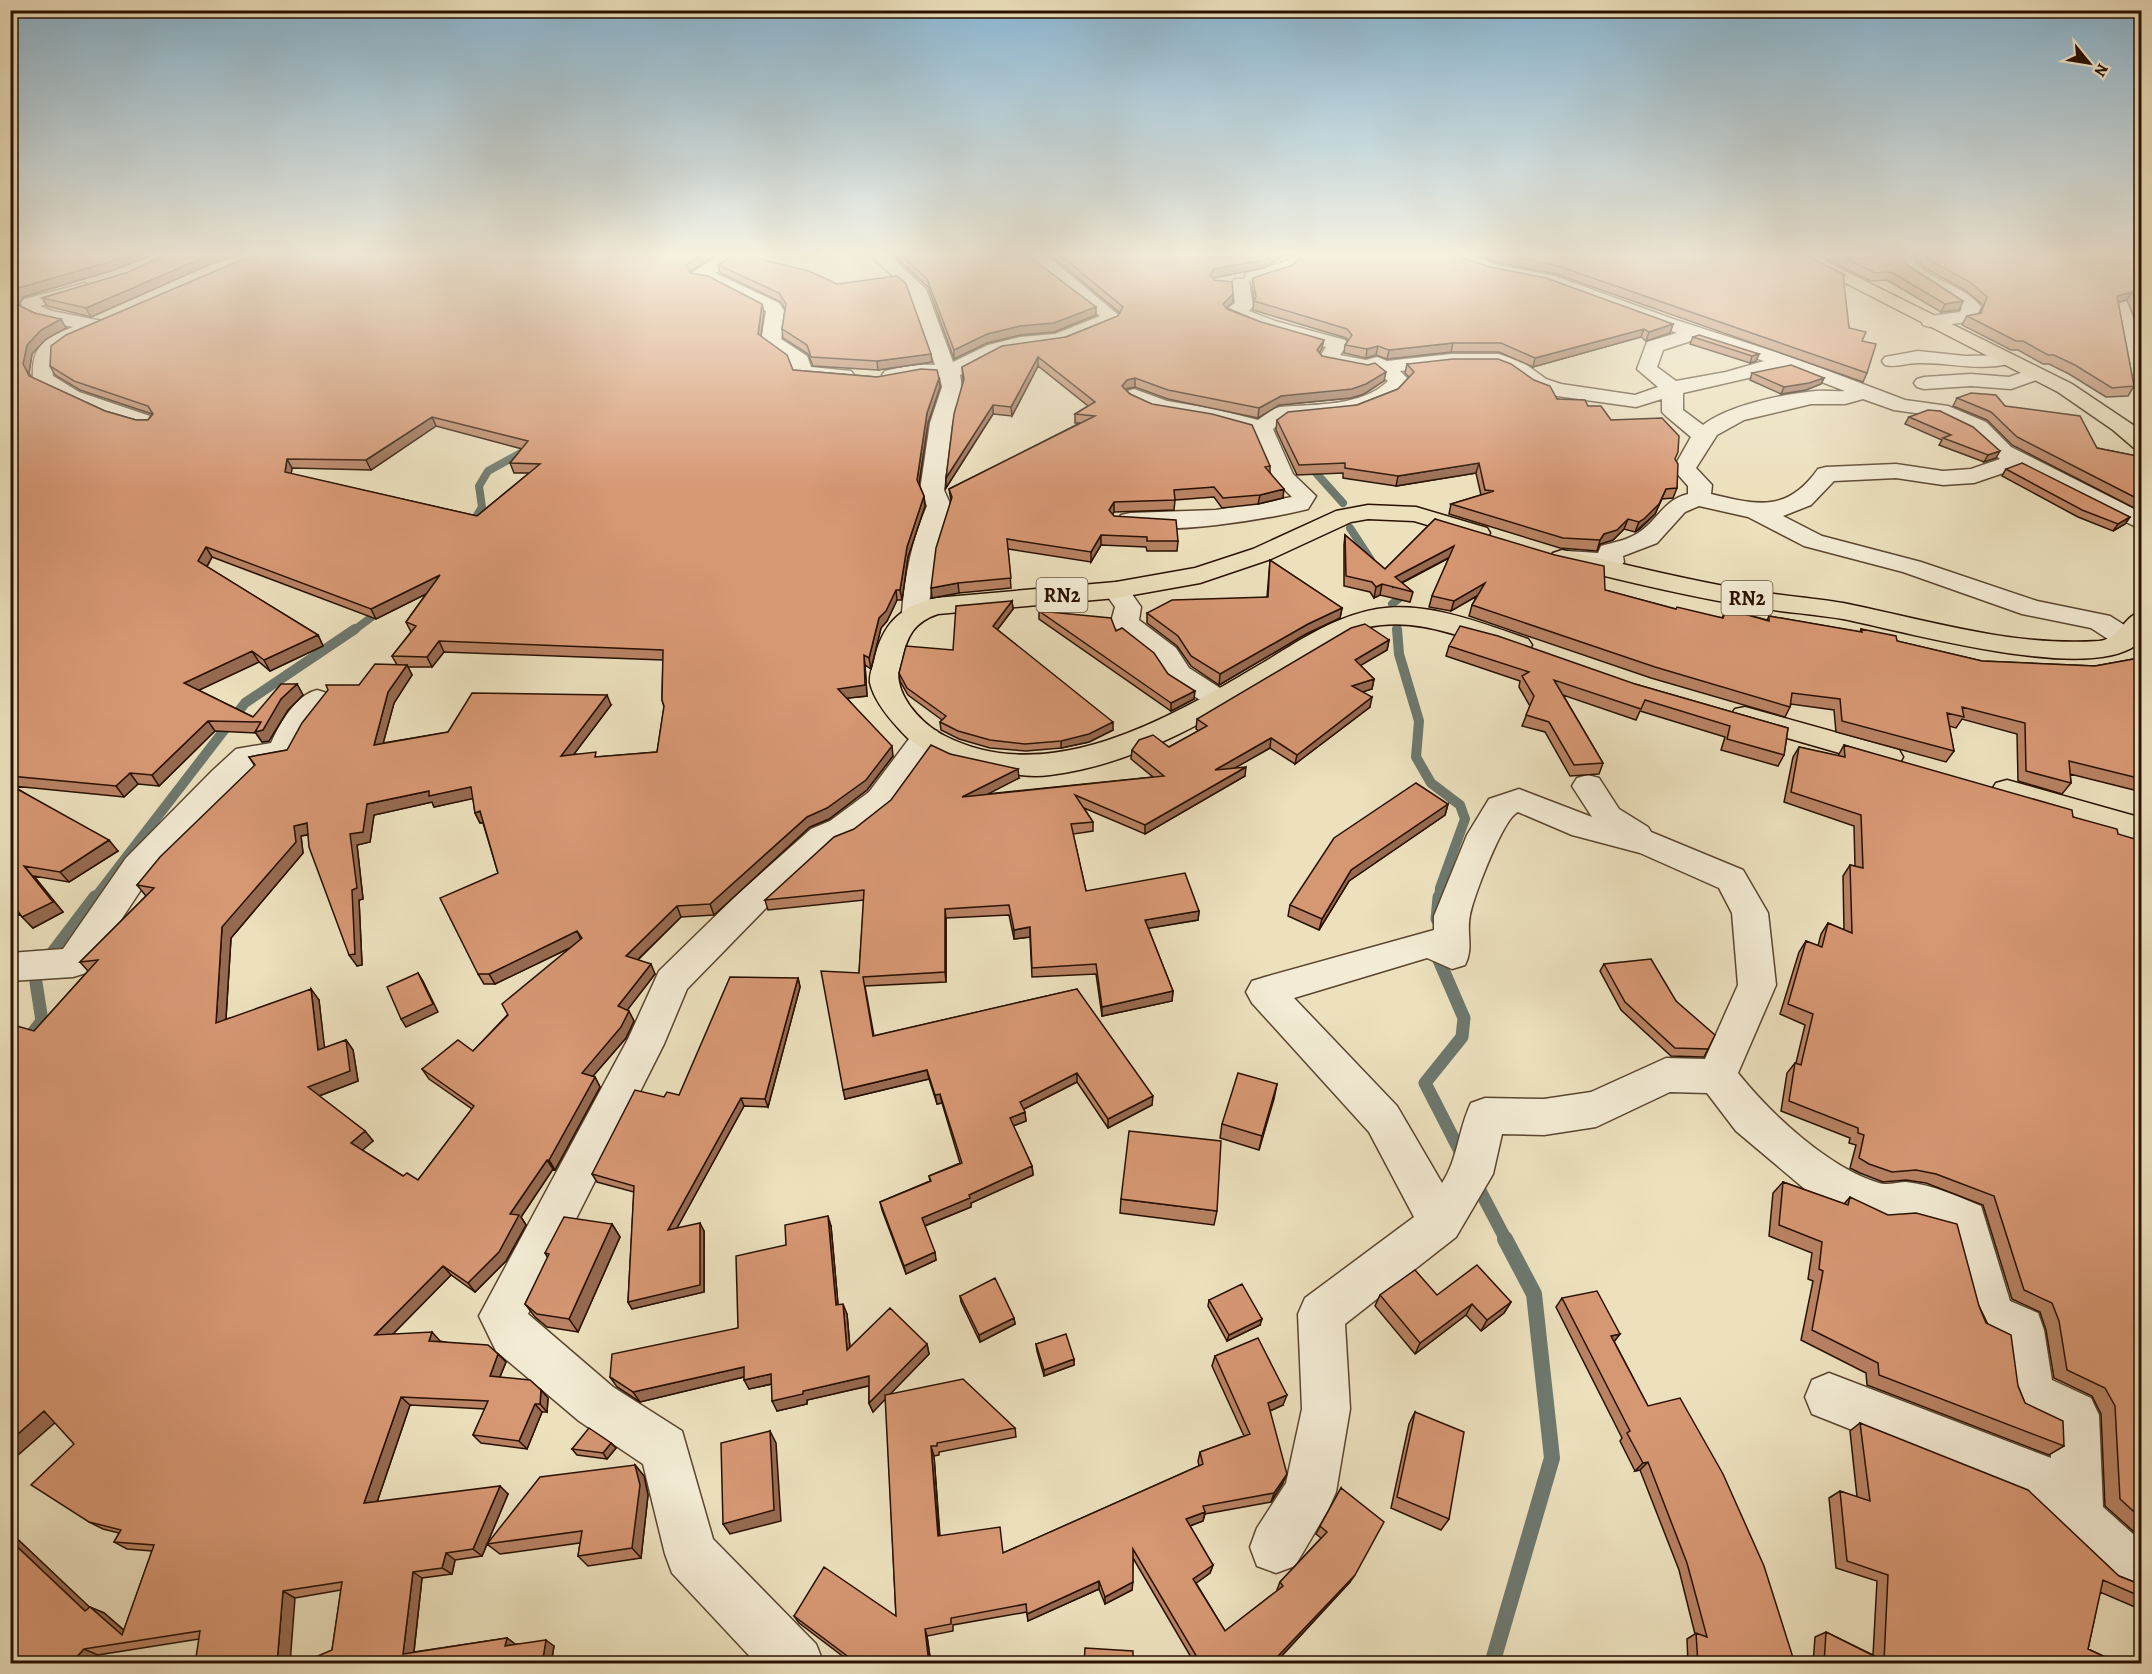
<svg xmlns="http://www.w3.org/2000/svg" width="2152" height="1674" font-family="Alegreya,serif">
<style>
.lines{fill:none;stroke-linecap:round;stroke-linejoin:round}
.stream-far3{stroke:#6d786e;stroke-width:8}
.stream-far2{stroke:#6d786e;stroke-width:10}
.stream-far1{stroke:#6d786e;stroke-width:13}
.stream{stroke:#6d786e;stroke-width:16}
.minor-casing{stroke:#5a452f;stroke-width:3}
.highway-casing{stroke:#291100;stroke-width:3}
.minor{fill:#f3ebd4;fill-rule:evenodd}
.highway{fill:#ece0bd;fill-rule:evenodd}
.wall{fill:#b88263;stroke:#291100;stroke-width:1.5;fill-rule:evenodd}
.shaded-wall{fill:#966a50;stroke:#291100;stroke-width:1.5}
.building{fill:#d69773;stroke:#291100;stroke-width:1.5;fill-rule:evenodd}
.labels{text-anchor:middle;stroke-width:6;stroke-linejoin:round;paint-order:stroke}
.shield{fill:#f3ebd4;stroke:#665240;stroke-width:1.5}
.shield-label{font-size:20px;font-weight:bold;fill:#291100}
</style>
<rect width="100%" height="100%" fill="#ece0bd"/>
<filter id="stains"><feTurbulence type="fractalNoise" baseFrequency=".00333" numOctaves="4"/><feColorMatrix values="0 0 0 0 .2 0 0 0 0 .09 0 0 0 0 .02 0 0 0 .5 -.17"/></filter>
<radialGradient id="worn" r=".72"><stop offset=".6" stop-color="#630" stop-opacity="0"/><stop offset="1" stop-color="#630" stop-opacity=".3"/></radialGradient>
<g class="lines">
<path class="stream-far3" d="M1313,460L1316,473L1343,503
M470,527L482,507L479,486L488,471L528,449
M1350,528L1371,560
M1392,604L1401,597L1402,588
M1397,624V631
M353,631L381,610"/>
<path class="stream-far2" d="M1397,629L1399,654L1419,721L1416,757L1431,783L1460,805L1465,819L1440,888L1439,899
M94,899L245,703L355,629"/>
<path class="stream-far1" d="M1437,919L1439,897
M1435,951L1464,1018L1462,1037L1425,1083L1464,1159
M10,1063L42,1021L35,976L95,897
M1475,1181L1506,1240"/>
<path class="stream" d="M1492,1664L1552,1458L1534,1294L1505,1239"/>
<g class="minor-casing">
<path id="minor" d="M716,254H733L729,265L715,273L779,303L785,312L781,339L807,356L811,367L851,371L854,375L851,379L795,377L790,363L761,341L766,311L710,282L692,279L689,275L715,258Z
M869,254H888L926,289L953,362L988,345L1020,337L1055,334L1100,316L1032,263L1029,254H1045L1121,317L1117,323L1065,344L1002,353L960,375L962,387L952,423L944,490L951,506L935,558L928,612L924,618L915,620L906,618L902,612C905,575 912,540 927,506L920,490L930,423L942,387L940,377C922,376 902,383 885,379L882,375L885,371C901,367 918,364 935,365L909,291Z
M1291,254H1308L1299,269L1249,281L1253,306L1249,311L1275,321L1345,340L1348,344L1340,355L1366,360L1377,357L1387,361L1451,354H1499L1524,363L1546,379L1561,384L1635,395L1658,387L1637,369L1647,342L1677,333L1544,284L1489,273L1443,258L1441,254H1467L1499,265L1555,276L1673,319L1797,359L1905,400L1948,406L1986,422L2011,447L2142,513V530L2018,468L1974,483L1943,485L1896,478L1834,481L1811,505L1783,516L1822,536L1921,562L2037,601L2110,616L2137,633L2141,639L2137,645L2127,647L2117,645L2091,628L2022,614L1903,572L1804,546L1748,517L1699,506L1685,512L1657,543L1623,556L1624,562L1620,567L1611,570L1558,564L1554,559L1558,554L1567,551L1598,553L1601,546C1615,542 1629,540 1641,531C1659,518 1664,500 1688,494V486L1673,469L1691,437L1666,416L1662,412V399L1636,407L1557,396L1532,387L1510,371L1496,366H1451L1400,371L1410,381L1395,397L1355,412L1286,419L1273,429L1293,474L1316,496L1308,509C1263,520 1166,536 1121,525L1118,520L1121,515L1130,513L1216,510L1292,497L1272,477L1253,432C1239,429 1226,424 1212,421C1189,416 1138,415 1124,395L1127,391L1134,389L1167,401L1214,409L1258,420L1273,409L1280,407C1314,404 1362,407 1388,381L1374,370L1367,372L1321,363L1318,359L1326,347L1261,329L1227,315L1224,311L1235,303L1232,283L1235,279H1244L1246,273L1287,261ZM1697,339L1764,361L1726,372L1676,381L1657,367L1663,350ZM1788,369L1845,391C1835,392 1826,390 1816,391C1783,394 1729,405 1703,425L1683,410V393ZM1863,399L1894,410L1937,416L1954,423L1970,432L2000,459L1971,469L1943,471L1896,464L1826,467L1818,469C1787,513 1757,505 1711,494L1712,485L1696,468L1717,435L1744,420L1811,404H1845Z
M1891,254H1910C1921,280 1964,283 1981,307L1974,321L1930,327L1923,325L1921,321L1923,317L1960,312L1962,308C1941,289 1904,281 1891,254Z
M85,283L94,288L91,292L40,306L52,311L102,321L104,325L102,329C75,338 49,342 53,376L79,392L153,417L156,422L153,427C133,431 45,396 33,379C31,346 44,338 73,327L40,320L25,313L21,303L24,299Z
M1918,351L1965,356L2012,355L2015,359L2012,363C1978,372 1950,362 1918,363C1906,363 1896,368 1885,365L1882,361L1885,357Z
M2035,368L2042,370L2045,374L2042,378L2011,389L1971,386L1924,389L1917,387L1914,383L1917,379L1924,377L1971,374L2009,377Z
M1116,582L1125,584L1141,607L1139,620L1176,648L1189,668L1231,695L1236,701L1231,707L1221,710L1211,707L1169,680L1155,659L1115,628L1111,622L1115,607L1103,590L1107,584Z
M317,690L327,693L332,699L306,732L293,758L256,765L234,785L150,876L86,973L73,977L10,981V953L63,949L126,858L212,771L236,749L271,743C280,723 296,695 317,690Z
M926,728L937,731L941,738L891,808L854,837L835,845L765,909L687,989L664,1044L528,1314L613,1387L682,1431L713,1539L816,1644L824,1664H757L672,1573L665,1554L643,1464L579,1421L496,1351L479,1316L628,1039L659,971L741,891L811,829L830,821L869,792L915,731Z
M1588,775L1599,778L1619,809L1648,827L1651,832L1743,870L1768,913L1776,985L1738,1073C1771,1114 1827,1167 1879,1183C1887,1186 1898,1182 1906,1182C1933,1185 1957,1196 1981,1206L2010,1301L2038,1313L2044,1330L2052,1380L2091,1398L2099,1415L2103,1507L2142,1542V1595L2105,1581L2016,1495L1812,1414L1805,1397L1812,1380L1829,1373L2051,1458L2050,1429L2013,1412L2006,1395L1999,1344L1975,1332L1968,1316L1947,1233L1932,1227L1905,1222L1878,1224L1806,1190L1736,1131L1707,1093L1670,1092L1596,1127L1544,1135L1502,1134L1493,1174L1456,1237L1345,1324L1350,1409L1336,1492L1328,1510L1295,1566L1276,1573L1257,1566L1250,1547L1257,1528L1286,1483L1302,1409L1298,1314L1305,1298L1414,1217L1369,1132L1252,1003L1246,992L1252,981L1265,977L1434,930V916L1467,835L1489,799L1519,789L1592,817L1572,786L1577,778ZM1518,812L1572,835L1640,853L1719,888L1732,913L1738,985L1705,1059L1666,1058L1591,1092L1544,1099L1485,1098L1471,1103C1458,1130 1458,1159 1442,1183L1397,1106L1294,998L1427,958L1452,969L1465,965C1474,948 1466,933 1470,915C1474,896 1503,818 1518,812Z"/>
</g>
<g class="highway-casing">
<path id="highway" d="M1789,254H1811L2072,384L2142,431V449L2134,448L2113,430L2058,392Z
M1368,505L1416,507L1487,528L1490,533L1487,538L1478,540L1414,521L1368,519L1351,522L1271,559L1200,583L1116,598L938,614C914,622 907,636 902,660C900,667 897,675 899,682C903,704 926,727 945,736C1049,789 1170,718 1259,665C1298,642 1332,617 1377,609C1428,601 1481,623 1528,639L1532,645L1528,651L1518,653C1468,641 1421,616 1368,627C1336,635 1309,659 1282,676C1211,719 1134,765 1050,775C1027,778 1005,773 983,769C951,762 920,754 899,729C887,716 874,700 870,683C869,676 872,668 874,661C882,625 899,607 935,598L1116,582L1195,568L1253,549L1336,511Z
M1562,550C1625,564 1689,581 1753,591C1783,596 1814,598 1843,603C1927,620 2012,647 2099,641C2120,639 2123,616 2142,611C2142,622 2145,638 2136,645C2085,683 1904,631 1843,619C1813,614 1782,612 1753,607C1686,596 1619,580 1553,563L1549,558L1553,553Z
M1745,707L1899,750L1903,757L1899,764L1888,767L1735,723L1730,716L1735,709Z
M2007,780L2142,818V841L1996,799L1991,791L1996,783Z"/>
</g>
<use href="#minor" class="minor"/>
<use href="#highway" class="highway"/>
</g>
<path class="wall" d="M10,254L117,269L23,297L19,304L20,306L66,328L46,339L32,354L29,373L31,377L105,411L136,420H148L152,414L80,390L55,375L50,366L713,257L689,272L690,273L764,312L761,336L793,370L877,377L939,378L940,387L928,423L919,484L924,496L925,506L908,557L902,600H897L887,621L881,628L871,669L865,665L867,696L847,698L893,756L867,790L829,819L810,827L714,915L681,917L638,960L655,974L627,1010L634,1021L626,1038L593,1076L595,1077L600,1087L555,1170L553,1169L521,1217L526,1225L506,1261L475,1292L451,1275L393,1334L440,1341L498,1354L506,1362L500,1377L541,1390L548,1398L547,1412H542L527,1449L481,1443L473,1435L485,1409L410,1405L377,1502L508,1494L482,1556L455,1560L452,1574L422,1578L414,1652L507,1638L515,1644L554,1646L551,1664L332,1650L341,1590L295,1598L199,1639L98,1655L91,1664H10V1532L89,1607L104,1613L124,1630L152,1551L127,1549L114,1542L119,1533L103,1529L89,1522L74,1444L10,1200L17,1207L34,1031L88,971L80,962L146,896L137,885L255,766L249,757L287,750L359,685L397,665L392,656L411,632L406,622L426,594L376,619L212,557L207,567L318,635L323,646L270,671L259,662L198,690L253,717L297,684L303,695L288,710L269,741L262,742L256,733L215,731L159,786L138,784L124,797L13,786L118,851L69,882L34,876L63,912L33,928L20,914L10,920ZM436,426L522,449L510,463L514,473H529L477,516L291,474L292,468L371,470ZM444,652L663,660L662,700L664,707L657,752L597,757L574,754L611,705L383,743L394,703L412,675L408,667H432ZM473,798L475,813L480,823H483L498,873L478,974L484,984H495L572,947L473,1051L422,1069L429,1079L472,1109L418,1180L403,1176L362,1150L373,1141L365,1131L319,1096L358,1081L353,1050L346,1040L324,1048L319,1000L226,1019L231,938L303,853L301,836L308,835L357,966L362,965L359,900L363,899L357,845L370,842L374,815L432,802L434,807Z
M892,254H1030V257L1096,315L1054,332L1020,335L987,343L954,359L928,287Z
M1049,254H1286L1264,268L1213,278L1214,280L1233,294V302L1227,308L1322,348L1319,353L1322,356L1384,381L1364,394L1351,398L1279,405L1258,418L1168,399L1135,387L1126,389V390L1130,394L1270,466V472L1283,498L1258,504L1222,508L1214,497L1175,500L1174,510L1114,512L1112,514L1114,516L1178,541L1177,551H1147L1146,547L1101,545L1091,562L1008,549L1011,588L959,593L932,598L951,501L949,489L1080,423H1075V414L1088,406L1038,366L1012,416L993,414L946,488V478L963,380L962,367L1066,337L1118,316L1120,313Z
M1475,254H1804L1845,275L1843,280L1849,328L1862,341L1867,373L1863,382L1556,274L1500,263Z
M1817,254H1899L1907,265L1963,301L1959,310L1941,312L1887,280L1871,281Z
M1912,254H2142V338L2127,300L2118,302L2134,386L2128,396L2106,397L2069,374L2049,364H2043L2018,350H2011L1962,325L1967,316L1979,314L1983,305L1965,290L1925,268Z
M747,256L931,354L932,362L878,370L813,366L808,354L783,338L782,329L785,309L781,302L720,273L718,265L730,258Z
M1293,265L1673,324L1670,333L1646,341L1641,337L1533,367L1499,352H1451L1387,359L1376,355L1366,358L1344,353L1345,345L1348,341L1346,338L1253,310L1254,300L1252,287L1253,278Z
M206,266L91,317L47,306L42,298L126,273Z
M1693,337L1759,354L1756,361L1750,363L1690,344Z
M1407,364L1588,406L1675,460L1677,488L1673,498L1662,499L1655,514L1640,529L1635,532L1624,529L1613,540L1600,544L1597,551L1560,548L1449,514L1451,504L1481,495L1476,473L1396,486L1343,478V473L1297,475L1276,430L1277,420L1357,405L1398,389L1409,377L1405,373Z
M1752,373L1824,378L1821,384L1806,390L1781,394L1750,380Z
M1957,398L2005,406L2097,448L2142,457V512L2012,445L1987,420L1953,406Z
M1940,411L1996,458L1984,462L1939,445L1942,440L1905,424L1909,417Z
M2006,469L2130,517L2125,524L2113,531L2078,517L2002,476Z
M1435,519L1605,590L1675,609L1722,618L1726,609L1767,620L1769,616L1860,632L1861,629L1897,641L1982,661L2095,666L2139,658L2142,655V792L2070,774L2071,783L2062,794L2018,781L2017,734L1962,719L1956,728L1949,726L1954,751L1946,762L1836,732L1834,710L1791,704L1790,707L1785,717L1651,678L1469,616L1472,605L1477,596L1451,611L1429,607L1432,596L1449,558L1402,583L1413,592L1410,602L1380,595L1374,598L1370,592L1344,586V545L1345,535L1385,569Z
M1270,560L1342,608L1340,618L1306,634L1219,685L1191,666L1177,646L1147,623V613L1267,597Z
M1012,601L1013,609L997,630L1113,730L1089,742L1061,748L1026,751L990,748L959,739L941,730L940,722L942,720L908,695L900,681L899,673L953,650Z
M1039,611L1116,631L1168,674L1194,699L1171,711L1039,619Z
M1389,640L1387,650L1360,665L1374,679L1372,689L1362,692L1370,707L1295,764L1270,748L1234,768L1245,776L1145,834L1084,808L1093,822V831L1073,834L1086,891L1199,911L1198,920L1148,928L1173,991L1172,1001L1102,1016L1096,974L1032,977L1030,937L1014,939L1009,915L946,918V982L865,986L874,1036L1077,989L1152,1105L1108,1128L1077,1082L1024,1109L1026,1121L1013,1126L1032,1166L1033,1175L971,1203V1207L925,1226L936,1260L906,1274L882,1210L880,1202L930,1181L929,1176L960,1163L942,1103L937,1104L929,1079L845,1099L859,973L864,900L768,910L765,900L950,754L1019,778L987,794L1153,777L1131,759L1132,750L1169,747L1199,731L1196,729L1197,719Z
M1449,646L1635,684L1788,728L1784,755L1778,766L1721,750L1725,737L1640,711L1636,720L1563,695L1603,763L1599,774L1570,776L1545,732L1522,726L1530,706L1519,687L1520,681L1446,656Z
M1844,745L2073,817L2118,834L2136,848H2142V1539L2105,1506L2101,1414L2092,1396L2054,1378L2046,1330L2040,1312L2012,1299L1983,1205L1926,1183L1906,1180L1883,1182L1860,1173L1850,1168L1856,1145L1849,1143L1850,1138L1781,1111L1787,1073L1795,1063H1796L1805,1025L1780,1014L1799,952L1806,941L1818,946L1821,934L1828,923L1844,930L1843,876L1850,865L1855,866L1854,826L1784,802L1793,757L1799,747L1838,756Z
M1448,804L1445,815L1349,881L1319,930L1288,916L1290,905Z
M1604,964L1676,1001L1708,1049L1704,1057L1671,1056L1621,1010L1600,971Z
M798,978L800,987L768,1107L744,1106L677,1228L704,1231V1292L632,1309L628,1302L634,1192L597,1182L592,1174L664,1097L679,1095Z
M1277,1084L1259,1150L1220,1138L1222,1124Z
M1783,1182L1844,1204L1850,1197L1979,1306L2018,1386L2025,1403L2064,1446L2049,1455L1867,1385L1866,1373L1801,1340L1813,1281L1808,1279L1812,1253L1769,1236L1773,1193Z
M1121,1199L1217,1211L1214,1225L1120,1213Z
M612,1224L620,1237L578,1332L547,1327L535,1317L525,1304L548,1258L545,1253Z
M831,1226L838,1305L847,1314L850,1348L927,1344L929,1354L890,1394L1015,1428L1016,1437L939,1452V1455L934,1456L940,1536L1003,1553L1199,1466L1198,1461L1200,1452L1244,1436L1212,1366L1215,1356L1283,1405L1270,1411L1283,1483L1271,1502L1205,1514L1203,1521L1190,1526L1213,1565L1210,1573L1196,1583L1225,1631L1277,1591V1590L1280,1582L1321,1538L1316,1534L1341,1488L1350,1582L1279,1659L1282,1664H1195L1133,1558L1132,1590L1105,1604L1099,1589L1028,1621L1027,1612L953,1625V1631L927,1636L931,1664H853L799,1623L794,1616H896L886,1398L873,1412L869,1403V1386L807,1400V1404L777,1411L772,1384L749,1389L744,1377L640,1402L617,1387L610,1377L738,1328L786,1245Z
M1380,1295H1437L1511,1302L1504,1313L1481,1331L1466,1315L1415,1354L1375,1306Z
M960,1296L1014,1318L1015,1324L980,1342L961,1302Z
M1562,1298L1620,1334L1614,1341L1648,1406L1795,1664H1688L1687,1639L1695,1634L1679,1570L1640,1470L1635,1471L1620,1441L1622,1438L1556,1307Z
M1209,1300L1260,1325L1227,1341L1208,1306Z
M1036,1344L1074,1359V1365L1044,1376L1037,1351Z
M1415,1412L1449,1519L1441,1530L1391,1508L1409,1424Z
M1860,1423L2119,1576L2142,1585V1610L2100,1592L2088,1649L2120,1664H1813L1815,1637L1826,1632L1873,1655L1877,1581L1836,1568L1829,1498L1840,1491L1857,1497L1850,1431Z
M611,1443L616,1448L607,1459L577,1455L572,1449Z
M635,1465L644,1476L648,1495L641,1558L588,1566L578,1556L580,1543L500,1554L487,1544Z"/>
<path class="shaded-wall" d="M129,254H155L117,269L23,297L19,304L23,314L18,305L14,295L18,288Z
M212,254H239L206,266L91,317L86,308Z
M702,254H714L713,257L688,273L686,265Z
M1273,254H1286L1264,268L1213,278L1210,283V275L1214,269Z
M2132,292L2127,300L2112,304L2117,296Z
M1233,294V302L1222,312L1223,304Z
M1963,301L1959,310L1941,312L1945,304Z
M762,304L764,312L760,343L758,334Z
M1096,307V315L1054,332L1020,335L987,343L954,359V350L987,334Z
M61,319L66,328L46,339L32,354L29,373L35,385L23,364L27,345L41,330Z
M1673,324L1670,333L1646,341L1649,332Z
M1644,329L1641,337L1533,367L1535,358Z
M1324,340L1322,348L1316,359L1317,350Z
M1453,343L1451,352L1387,359L1389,350Z
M1378,346L1376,355L1366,358L1367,349Z
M931,354L932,362L878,370L877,361Z
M1759,354L1756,361L1750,363L1752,356Z
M1038,357V366L1012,416L1011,407Z
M1386,372L1384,381L1364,394L1351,398L1279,405L1258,418L1259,408L1281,396Z
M939,378L940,387L928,423L918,490L917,480L927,413Z
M1135,378V387L1126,389L1122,395V386L1127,380Z
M1824,378L1821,384L1806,390L1781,394L1784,387Z
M993,405V414L946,488V478Z
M432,417L436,426L371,470L366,460Z
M2000,451L1996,458L1984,462L1988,455Z
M287,459L292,468L290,482L285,472Z
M1479,463L1476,473L1396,486L1398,476Z
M1284,489L1283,498L1258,504L1260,495Z
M1666,489L1655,514L1635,532L1639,522Z
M924,496L925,506L908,557L902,600L900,590L907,547Z
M1114,502V512L1109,520V510Z
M2130,517L2125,524L2113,531L2118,524Z
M1628,519L1624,529L1613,540L1600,544L1597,551L1600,540L1604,534Z
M1101,535V545L1091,562V552Z
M1454,546L1452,556L1393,587L1395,577Z
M206,547L212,557L204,571L198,561Z
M440,575L444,585L376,619L371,609Z
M958,583L959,593L932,598L931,588Z
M1485,583L1482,593L1451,611L1454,601Z
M1382,584L1380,595L1374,598L1376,587Z
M896,590L897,600L887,621L881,628L871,669L869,658L879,618Z
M1012,601L1013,609L994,634L993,626Z
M1342,608L1340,618L1306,634L1219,685L1220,674L1308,624Z
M318,635L323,646L270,671L264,660Z
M1389,640L1387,650L1353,670L1355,660Z
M439,641L444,652L432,667L427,657Z
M252,651L259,662L191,694L184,683Z
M864,655L865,665L867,696L840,699L838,689Z
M407,665L412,675L394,703L380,755L374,745L388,692Z
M1374,679L1372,689L1350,696L1352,686Z
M297,684L303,695L288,710L269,741L262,742L255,732L281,699Z
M1195,691L1194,699L1171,711V703Z
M607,695L611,705L565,766L561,756Z
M1372,697L1370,707L1295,764L1297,755Z
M208,721L215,731L159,786L152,775Z
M1113,722V730L1089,742L1061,748V741Z
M1271,738L1270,748L1214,780L1215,770Z
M892,746L893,756L867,790L829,819L810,827L714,915L710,904L807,817Z
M1246,767L1245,776L1145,834V825Z
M1018,769L1019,778L963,807L962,797Z
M130,773L138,784L124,797L116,786Z
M471,787L476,798L434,807L432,802L374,815L370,842L357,845L363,899L359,900L362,965L357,966L349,955L350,834L367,804L429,791Z
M1448,804L1445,815L1349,881L1319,930L1322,919L1351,870Z
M480,811L485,822L480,823L475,813Z
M307,823L314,833L301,836L303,853L231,938L225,1033L216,1023L222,927L294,826Z
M109,840L118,851L69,882L60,872Z
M24,866L63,912L33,928L22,917Z
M10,903H12L22,913L10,920Z
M677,906L681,917L631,966L626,956Z
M945,909L946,918V982L945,972Z
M1199,911L1198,920L1144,929L1145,920Z
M1030,927V937L1014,939V930Z
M577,931L582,942L495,984L489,974Z
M651,964L655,974L622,1017L618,1006Z
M418,973L423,981L438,1012L406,1027L401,1019Z
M798,978L800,987L768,1107L765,1099Z
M311,989L319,1000L326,1060L318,1050Z
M1173,991L1172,1001L1102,1016V1007Z
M629,1011L634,1021L626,1038L587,1083L582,1073Z
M346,1040L353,1050L358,1081L316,1097L308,1087Z
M927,1070L929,1079L845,1099L843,1090Z
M1077,1073V1082L1020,1111V1102Z
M595,1077L600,1087L555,1170L549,1160Z
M1277,1084L1274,1099L1259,1150L1262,1136Z
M940,1094L942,1103L937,1104L935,1095Z
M1153,1096L1152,1105L1108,1128V1119Z
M741,1098L744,1106L672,1237L668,1230Z
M1025,1112L1026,1121L1010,1127V1118Z
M365,1131L373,1141L359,1153L351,1143Z
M547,1160L553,1169L521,1217L526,1225L506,1261L475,1292L468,1283L510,1214Z
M1032,1166L1033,1175L971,1203V1207L924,1226L922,1218L969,1195Z
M10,1200L30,1222L17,1213L10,1205Z
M828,1216L831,1226L839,1315L836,1305Z
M700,1223L704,1231V1292L632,1309L628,1302Z
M612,1224L620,1237L578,1332L569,1319Z
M935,1252L936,1260L906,1274L904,1266Z
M443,1266L451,1275L384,1343L375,1335Z
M1511,1302L1504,1313L1481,1331L1487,1320Z
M843,1304L847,1314L851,1360L847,1350Z
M1472,1304L1466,1315L1415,1354L1420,1343Z
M1014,1318L1015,1324L980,1342L979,1335Z
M1262,1319L1260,1325L1227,1341L1229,1335Z
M432,1332L440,1341L437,1349L429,1341Z
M1620,1334L1613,1343L1611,1336Z
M927,1344L929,1354L873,1412L869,1403Z
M498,1354L506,1362L497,1384L490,1376Z
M1074,1359V1365L1044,1376V1370Z
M744,1367L748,1376L640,1402L633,1392Z
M771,1374L776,1383L749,1389L744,1380Z
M869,1376L872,1385L807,1400V1404L777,1411L772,1401L803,1391Z
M541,1390L548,1398L547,1412L540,1404Z
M1287,1395L1283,1405L1265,1413L1268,1403Z
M401,1397L410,1405L374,1511L364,1503Z
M535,1404L542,1412L527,1449L519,1441Z
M44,1411L58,1420L10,1462V1441Z
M770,1431L776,1443L781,1521L730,1534L723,1524Z
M611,1443L616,1448L607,1459L603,1453Z
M931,1446L934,1456L940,1544L938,1536Z
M1648,1462L1640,1470L1635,1471L1643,1463Z
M635,1465L644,1476L648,1495L641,1558L632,1548Z
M1287,1474L1283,1483L1271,1502L1274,1493Z
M500,1486L508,1494L482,1556L473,1549Z
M1205,1512L1203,1521L1184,1528L1186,1519Z
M10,1532L100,1617L85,1611L10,1540Z
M446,1553L455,1560L452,1574L442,1568Z
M1213,1565L1210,1573L1191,1587L1193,1579Z
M413,1572L422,1578L413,1659L403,1654Z
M1355,1575L1350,1582L1274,1664L1277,1657Z
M1099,1581V1589L1028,1621L1027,1614Z
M1133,1582L1132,1590L1105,1604V1597Z
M283,1591L295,1598L290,1664H277Z
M90,1607L104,1613L136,1641L122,1635Z
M925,1629L927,1636L931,1664H929Z
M507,1638L515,1644L505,1646Z
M546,1640L554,1646L551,1664H542Z
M84,1649L98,1655L91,1664H70Z"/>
<path class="building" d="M10,254H129L113,261L18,288L14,295L18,305L34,313L61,319L41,330L27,345L23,364L29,376L105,411L136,420H148L153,414L148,406L74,381L50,366L51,346L66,335L255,254H702L686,265L690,273L708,276L762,304L758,334L787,355L793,370L877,377L921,369L937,370L939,378L927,413L917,480L924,496L907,547L900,590H896L886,611L879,618L869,658L864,655L865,685L838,689L892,746L866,780L827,808L807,817L710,904L677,906L626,956L651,964L618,1006L629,1011L621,1027L582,1073L595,1077L549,1160H547L510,1214L519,1215L499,1252L468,1283L443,1266L375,1335L432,1332L429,1341L488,1345L498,1354L490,1376L530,1380L541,1390L540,1404H535L519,1441L473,1435L488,1401L401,1397L364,1503L500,1486L473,1549L446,1553L442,1568L413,1572L403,1654L507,1638L505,1646L546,1640L542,1664H299L332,1650L342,1582L283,1591L277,1664H195L200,1631L84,1649L70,1664H10V1540L85,1611L90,1607L122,1635L154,1545L114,1542L121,1530L89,1522L31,1485L74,1444L44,1411L10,1441V1205L17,1213L10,1150V1024L34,1031L98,960L80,962L154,888L137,885L160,857L255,765L249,757L287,750L302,723L328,690L326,685H359L375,664L407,665L388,692L374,745L448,732L472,693L607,695L561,756L596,752L595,757L657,752L664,706L662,700L663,650L439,641L427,657L392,656L416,626L406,622L440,575L371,609L206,547L198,561L318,635L264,660L252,651L184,683L253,717L281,684H297L281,699L263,730L255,732L261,722L208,721L152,775L130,773L116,786L10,776ZM432,417L528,441L510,463L540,464L477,516L285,472L287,459L366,460ZM471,787L475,813L480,811L498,873L440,898L478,974H489L577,931L582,938L502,1004L508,1015L473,1051L458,1040L422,1069L474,1106L418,1180L407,1173L403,1176L351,1143L365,1131L308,1087L350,1071L346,1040L318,1050L311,989L216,1023L222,927L296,842L294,826L307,823L309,847L349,955L355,954L352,890L357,888L350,834L363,832L367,804L429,791V796Z
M167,254H212L86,308L42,298L126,273Z
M730,254H740L809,271L837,284L897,276L906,284L931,354L877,361L811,357L807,345L782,329L786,304L779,293L718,265L730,258Z
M900,254H1030V257L1096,307L1054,323L1020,326L987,334L954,350L927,279Z
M1059,254H1273L1264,260L1214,269L1210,275L1214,280L1232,282L1233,294L1223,304L1227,309L1261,322L1324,340L1317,350L1322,356L1368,365L1375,363L1386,372L1366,384L1352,389L1281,396L1259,408L1168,390L1135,378L1127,380L1122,386L1130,394L1152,404L1212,414L1252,425L1270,466L1265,467L1284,489L1260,495L1223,498L1214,487L1174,490L1175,500L1114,502L1109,510L1114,516L1176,520L1178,541H1147V537L1101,535L1091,552L1007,539L1011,578L958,583L931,588L936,548L952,497L949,489L1095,416L1075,414L1095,402L1038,357L1011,407L993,405L946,478L954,414L964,379L962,367L1002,346L1066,337L1118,316L1123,307Z
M1303,254H1451L1490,267L1546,278L1673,324L1649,332L1644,329L1535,358L1501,343H1453L1389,350L1378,346L1367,349L1345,345L1352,335L1347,329L1254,301L1256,297L1253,278L1293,265Z
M1501,254H1804L1845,275H1843L1849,328L1866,332L1862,341L1876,344L1867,373L1558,266Z
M1837,254H1899L1907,265L1963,301L1945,304L1891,272L1875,273Z
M1924,254H2142V316L2132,292L2117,296L2134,386L2112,388L2075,365L2054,355H2048L2023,341H2016L1967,316L1981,313L1987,297L1970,282L1929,260Z
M1699,335L1759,354L1752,356L1693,337Z
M1453,359H1498L1511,364L1534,380L1550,386L1557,399L1585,400L1588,406H1601L1611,420L1662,418L1679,436L1678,452L1675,459L1678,464L1677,488L1666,489L1659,504L1644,519L1639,522L1628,519L1617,530L1604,534L1600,540L1563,538L1451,504L1494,491L1485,490L1479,463L1398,476L1345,468V463L1299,465L1277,420L1288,412L1357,405L1398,389L1414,372L1407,364Z
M1791,365L1824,378L1809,383L1784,387L1752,373Z
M1971,393L1996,395L2005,406L2080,416L2097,448L2142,457V501L2017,437L1991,412L1957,398Z
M1928,410L1940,411L1973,427L2000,451L1988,455L1943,438L1951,435L1909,417Z
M2022,463L2130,517L2118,524L2082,510L2006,469Z
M1435,519L1555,555L1604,566L1605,590L1676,609L1677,607L1723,618L1726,609L1769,621V616L1862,632L1861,629L1896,636L1897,641L1982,661L2095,666L2139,658L2142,655V779L2069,761L2071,783L2026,771L2025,723L1962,707L1964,717L1947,713L1954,751L1842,721L1840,699L1792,693L1790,707L1655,667L1472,605L1485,583L1454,601L1432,596L1454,546L1395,577L1413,592L1382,584L1376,587L1372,582L1346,576L1345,535L1385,569Z
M1270,560L1342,608L1308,624L1220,674L1191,656L1178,636L1147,613L1172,600L1268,597Z
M1012,601L993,626L1113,722L1089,734L1061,741L1025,744L990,740L958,731L940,722L946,716L907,688L899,673L906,646L953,650L956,606Z
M1039,611L1111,618L1116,631L1122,628L1154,653L1168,674L1195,691L1171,703Z
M1365,624L1389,640L1355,660L1374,679L1352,686L1372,697L1297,755L1271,738L1215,770L1246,767L1145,825L1075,795L1093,822L1071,824L1086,891L1185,873L1199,911L1145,920L1173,991L1102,1007L1096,964L1032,968L1030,927L1014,930L1009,905L945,909V972L863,977L873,1036L1077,989L1153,1096L1108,1119L1077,1073L1020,1102L1025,1112L1010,1118L1032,1166L969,1195L970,1198L922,1218L935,1252L904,1266L880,1202L931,1181L929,1176L962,1163L940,1094L935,1095L927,1070L843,1090L821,971L859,973L864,890L765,900L834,837L854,829L891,800L931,745L950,754L1018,769L962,797L1164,776L1132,750L1139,740L1153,735L1169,747L1207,726L1197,719L1351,628Z
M1460,626L1498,636L1635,684L1788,728L1784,755L1727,739L1730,726L1645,700L1641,709L1554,680L1603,763L1574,765L1549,722L1526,715L1534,696L1522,676L1529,672L1449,646Z
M1844,745L2072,810L2073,817L2117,829L2118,834L2135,839L2136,848H2142V1519L2120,1499L2115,1406L2105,1388L2067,1370L2059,1321L2052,1303L2024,1290L1994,1196L1936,1174L1916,1170L1892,1172L1869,1164L1859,1158L1864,1135L1858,1133V1128L1789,1101L1795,1063L1801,1065L1813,1014L1788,1004L1806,941L1822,947L1828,923L1852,933L1850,865L1863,868L1861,815L1791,792L1799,747L1845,757Z
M1416,783L1448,804L1351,870L1322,919L1290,905L1334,838Z
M10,785L109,840L60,872L24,866L53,902L22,917L12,903H10Z
M1651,959L1676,1001L1715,1035L1708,1049L1675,1048L1625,1002L1604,964Z
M418,973L433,1004L401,1019L387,987Z
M730,977L798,978L765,1099L741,1098L668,1230L700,1223V1285L628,1302L634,1186L592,1174L635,1090L664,1097L667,1092L679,1095Z
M1238,1073L1277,1084L1262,1136L1222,1124Z
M1129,1131L1221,1141L1217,1211L1121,1199Z
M1783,1182L1848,1205L1850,1197L1888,1215L1916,1213L1957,1224L1979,1306L1986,1323L2011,1335L2018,1386L2025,1403L2063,1421L2064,1446L1879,1375L1878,1363L1812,1330L1823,1271L1819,1269L1822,1242L1779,1225Z
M828,1216L836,1305L843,1304L847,1350L890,1308L927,1344L869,1403V1376L803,1391V1394L772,1401L771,1374L744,1380V1367L633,1392L610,1377L612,1354L738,1328L736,1256L786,1245L785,1225Z
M564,1217L612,1224L569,1319L537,1314L525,1304L549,1254L545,1253Z
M1477,1265L1511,1302L1487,1320L1472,1304L1420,1343L1380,1295L1415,1270L1437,1295Z
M995,1278L1014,1318L979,1335L960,1296Z
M1242,1284L1262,1319L1229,1335L1209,1300Z
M1597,1291L1620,1334L1611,1336L1648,1406L1680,1398L1723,1474L1764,1566L1795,1664H1698L1696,1633L1707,1637L1687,1563L1648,1462L1643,1463L1627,1433L1630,1431L1562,1298Z
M1066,1334L1074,1359L1044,1370L1036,1344Z
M1258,1338L1287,1395L1268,1403L1287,1474L1274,1493L1203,1506L1205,1512L1186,1519L1213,1565L1193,1579L1225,1631L1283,1586L1280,1582L1327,1532L1320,1526L1341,1488L1384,1522L1355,1575L1277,1657L1282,1664H1201L1133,1549V1582L1105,1597L1099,1581L1027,1614L1026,1604L951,1618V1624L925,1629L929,1664H858L794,1616L824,1567L896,1616L885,1395L963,1379L1015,1428L937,1443V1446H931L938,1536L1000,1527L1003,1553L1203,1464L1200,1452L1250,1434L1215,1356Z
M1415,1412L1464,1432L1449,1519L1397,1497Z
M1860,1423L2028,1490L2119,1576L2142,1585V1597L2103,1580L2088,1649L2120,1664H1968L1957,1658V1664H1824L1826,1632L1884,1661L1888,1575L1847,1561L1840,1491L1870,1501Z
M589,1428L611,1443L603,1453L572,1449Z
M770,1431L774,1510L723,1524L721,1443Z
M635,1465L640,1485L632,1548L578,1556L582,1531L487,1544L540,1477Z
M1085,1648L1133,1651V1664H1084Z"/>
<linearGradient id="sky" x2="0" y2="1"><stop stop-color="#89b7d4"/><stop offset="0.52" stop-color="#f6f1e1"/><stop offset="1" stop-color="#f6f1e1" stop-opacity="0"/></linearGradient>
<rect width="2152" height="489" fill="url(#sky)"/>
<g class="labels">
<g class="shield">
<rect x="1036.5" y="578" width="51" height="34" rx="4.5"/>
<rect x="1721.5" y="581" width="51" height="34" rx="4.5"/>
</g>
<g class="shield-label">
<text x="1062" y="602">RN2</text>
<text x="1747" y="605">RN2</text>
</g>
</g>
<rect width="2152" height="1674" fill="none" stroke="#ece0bd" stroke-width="36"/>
<rect x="12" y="12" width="2128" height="1650" fill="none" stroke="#291100" stroke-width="3"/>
<rect x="18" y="18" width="2116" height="1638" fill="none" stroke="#291100" stroke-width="1.5"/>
<g transform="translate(2089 63) rotate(120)" stroke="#f3ebd4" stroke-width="4.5" paint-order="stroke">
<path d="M0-4.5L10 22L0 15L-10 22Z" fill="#291100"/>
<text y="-9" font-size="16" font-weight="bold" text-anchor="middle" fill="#291100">N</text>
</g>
<rect width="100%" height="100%" filter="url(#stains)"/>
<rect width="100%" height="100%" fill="url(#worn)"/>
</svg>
